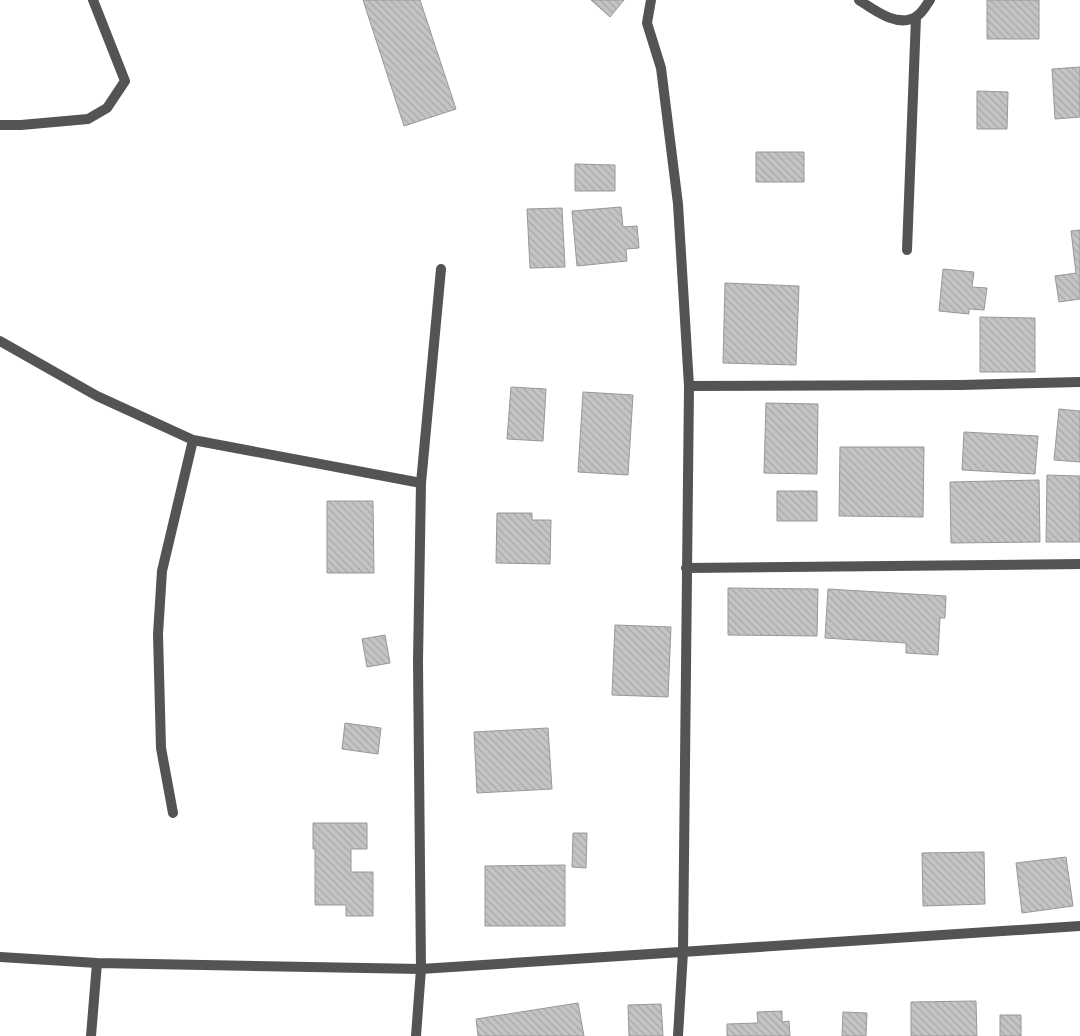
<svg xmlns="http://www.w3.org/2000/svg" width="1080" height="1036" font-family="'Work Sans',sans-serif">
<style>
.building{fill:url(#building-back-hatch);stroke:#989898}
.lines{fill:none;stroke-linecap:round;stroke-linejoin:round}
.service{stroke:#545454;stroke-width:10}
.minor{stroke:#545454;stroke-width:10}
</style>
<defs>
<pattern id="building-back-hatch" width="6" height="6" patternUnits="userSpaceOnUse" patternTransform="scale(1.25)"><rect width="6" height="6" fill="#c4c4c4"/><path d="M-1 5l2 2M0 0l6 6M5-1l2 2" fill="none" stroke="#a7a7a7"/></pattern>
</defs>
<rect width="100%" height="100%" fill="#fff"/>
<path class="building" d="M363,0H420L456,109L404,126Z
M591,0H624L610,17Z
M987,0H1039V39H987Z
M1080,67V117L1055,119L1052,69Z
M977,91L1008,92L1007,129H977Z
M756,152H804V182H756Z
M575,164L615,165V191H575Z
M621,207L623,227L637,226L639,248L626,249L627,261L577,266L572,211Z
M562,208L565,267L530,268L527,209Z
M1080,230V299L1059,302L1055,276L1076,273L1071,231Z
M943,269L974,272L972,287L987,288L984,310L969,309V314L939,311Z
M725,283L799,286L796,365L723,363Z
M980,317L1035,318V372H980Z
M511,387L546,389L543,441L507,439Z
M583,392L633,395L628,475L578,472Z
M766,403L818,404L817,474L764,473Z
M1059,409L1080,411V462L1054,460Z
M964,432L1038,436L1035,474L962,470Z
M840,447H924L923,517L839,516Z
M1047,475L1080,476V542H1046Z
M1039,480L1040,542L951,543L950,482Z
M777,491H817V521H777Z
M327,501H373L374,573H327Z
M497,513H532V520H551L550,564L496,563Z
M728,588L818,589L817,636L728,635Z
M828,589L946,596L945,618H940L938,655L906,653V643L825,638Z
M615,625L671,627L668,697L612,695Z
M385,635L390,663L367,667L362,639Z
M345,723L381,728L378,754L342,749Z
M548,728L552,789L477,793L474,732Z
M313,823H367V849H351V872H373V916H346V905H315V849H313Z
M573,833H587L586,868L572,867Z
M984,852L985,904L923,906L922,853Z
M1066,857L1073,906L1022,913L1016,863Z
M565,865V926H485V866Z
M976,1001L977,1036H911V1002Z
M578,1003L584,1036H478L476,1019Z
M661,1004L663,1036H629L628,1005Z
M782,1011V1022L789,1021L790,1036H727V1024L758,1023L757,1012Z
M843,1012L867,1013L866,1036H842Z
M1000,1015H1021V1036H1000Z"/>
<g class="lines">
<path class="service" d="M859,0C874,10 899,29 917,16C923,12 926,5 930,0
M907,250L916,17"/>
<path class="minor" d="M651,0L647,23L661,68L678,204L689,386L683,952L678,1036
M0,125H21L88,119L107,108L125,81L93,0
M0,341L97,396L193,440L421,483L418,662L421,969L416,1036
M689,386L961,385L1080,382
M421,483L441,269
M686,568L1080,564
M173,813L161,748L158,634L162,571L193,440
M0,957L97,963L421,969L1080,926
M91,1036L97,963"/>
</g>
</svg>
